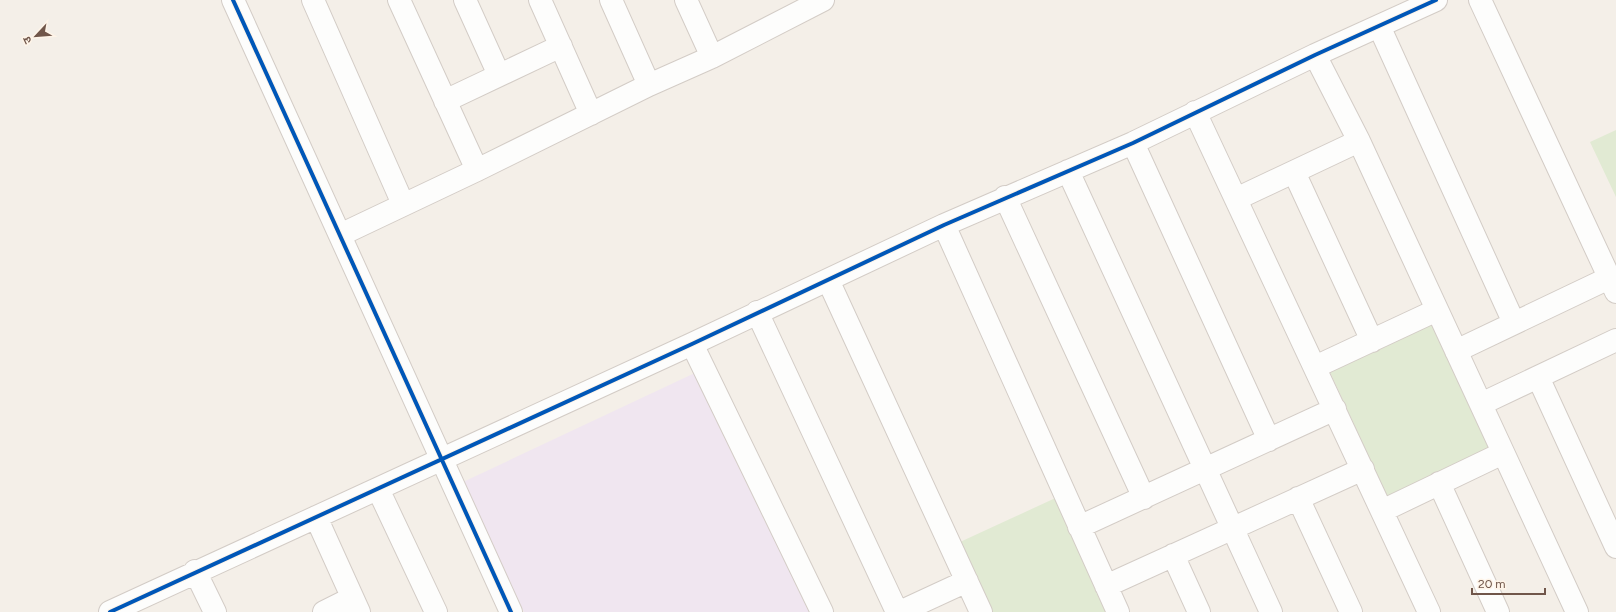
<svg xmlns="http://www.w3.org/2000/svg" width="1616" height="612" font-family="Figtree,'Noto Sans Devanagari',sans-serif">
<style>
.education{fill:#f0e6f0}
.green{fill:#e1ead3}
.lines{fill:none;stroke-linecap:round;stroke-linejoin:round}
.minor-casing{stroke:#d3ccc6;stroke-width:24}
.tertiary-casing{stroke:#d3ccc6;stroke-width:24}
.minor{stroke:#fdfdfc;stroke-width:22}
.tertiary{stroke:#fdfdfc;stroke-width:22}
.cycleway-casing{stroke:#fef4e8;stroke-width:6}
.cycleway{stroke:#0057b8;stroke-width:4}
</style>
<rect width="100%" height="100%" fill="#f4efe8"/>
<path class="education" d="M697,372L809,612H524L463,482Z"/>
<path class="green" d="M1616,130V197L1590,142Z
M1432,323L1489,449L1387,496L1329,370Z
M1062,495L1116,612H992L960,542Z"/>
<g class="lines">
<g class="minor-casing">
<path id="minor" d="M233,0L511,612
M313,0L403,204
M399,0L477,170
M465,0L499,75
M540,0L591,114
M611,0L649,85
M686,0L712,57
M1379,26L1514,323
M1315,55L1359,141L1577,612
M445,101L561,46
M1195,112L1429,612
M1133,143L1269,440
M1068,171L1271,612
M1294,172L1372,341
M1005,197L1144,498
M1236,199L1359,141
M944,225L1118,612
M340,235L477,170L649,85L712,57L823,0
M828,280L981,612
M757,312L897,612
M692,344L822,612
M1456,351L1609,278
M1315,367L1437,310
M1538,377L1616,547
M1481,404L1616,340
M1439,483L1498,612
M378,489L436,612
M1298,498L1351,612
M1382,511L1503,453
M316,517L359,612
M1079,527L1335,409
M1173,555L1199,612
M195,571L215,612
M1106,586L1363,469
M110,612L692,344L944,225L1133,143L1315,55L1436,0
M324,612L352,598
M900,612L967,581"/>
</g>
<g class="tertiary-casing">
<path id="tertiary" d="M1480,0L1616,292"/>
</g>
<use href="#minor" class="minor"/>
<use href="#tertiary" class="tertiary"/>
<g class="cycleway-casing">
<path id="cycleway" d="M233,0L511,612
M110,612L692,344L944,225L1133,143L1315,55L1436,0"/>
</g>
<use href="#cycleway" class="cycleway"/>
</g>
<g transform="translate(36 36) rotate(244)" stroke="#fef4e8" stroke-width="3" paint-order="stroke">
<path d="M0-3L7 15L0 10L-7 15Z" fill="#70564a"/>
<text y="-6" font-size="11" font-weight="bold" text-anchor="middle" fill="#70564a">उ</text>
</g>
<path d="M1472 588v6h73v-6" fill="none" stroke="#70564a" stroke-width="2"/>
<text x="1478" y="588" font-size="12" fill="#70564a" stroke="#fef4e8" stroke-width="3" paint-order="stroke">20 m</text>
</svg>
